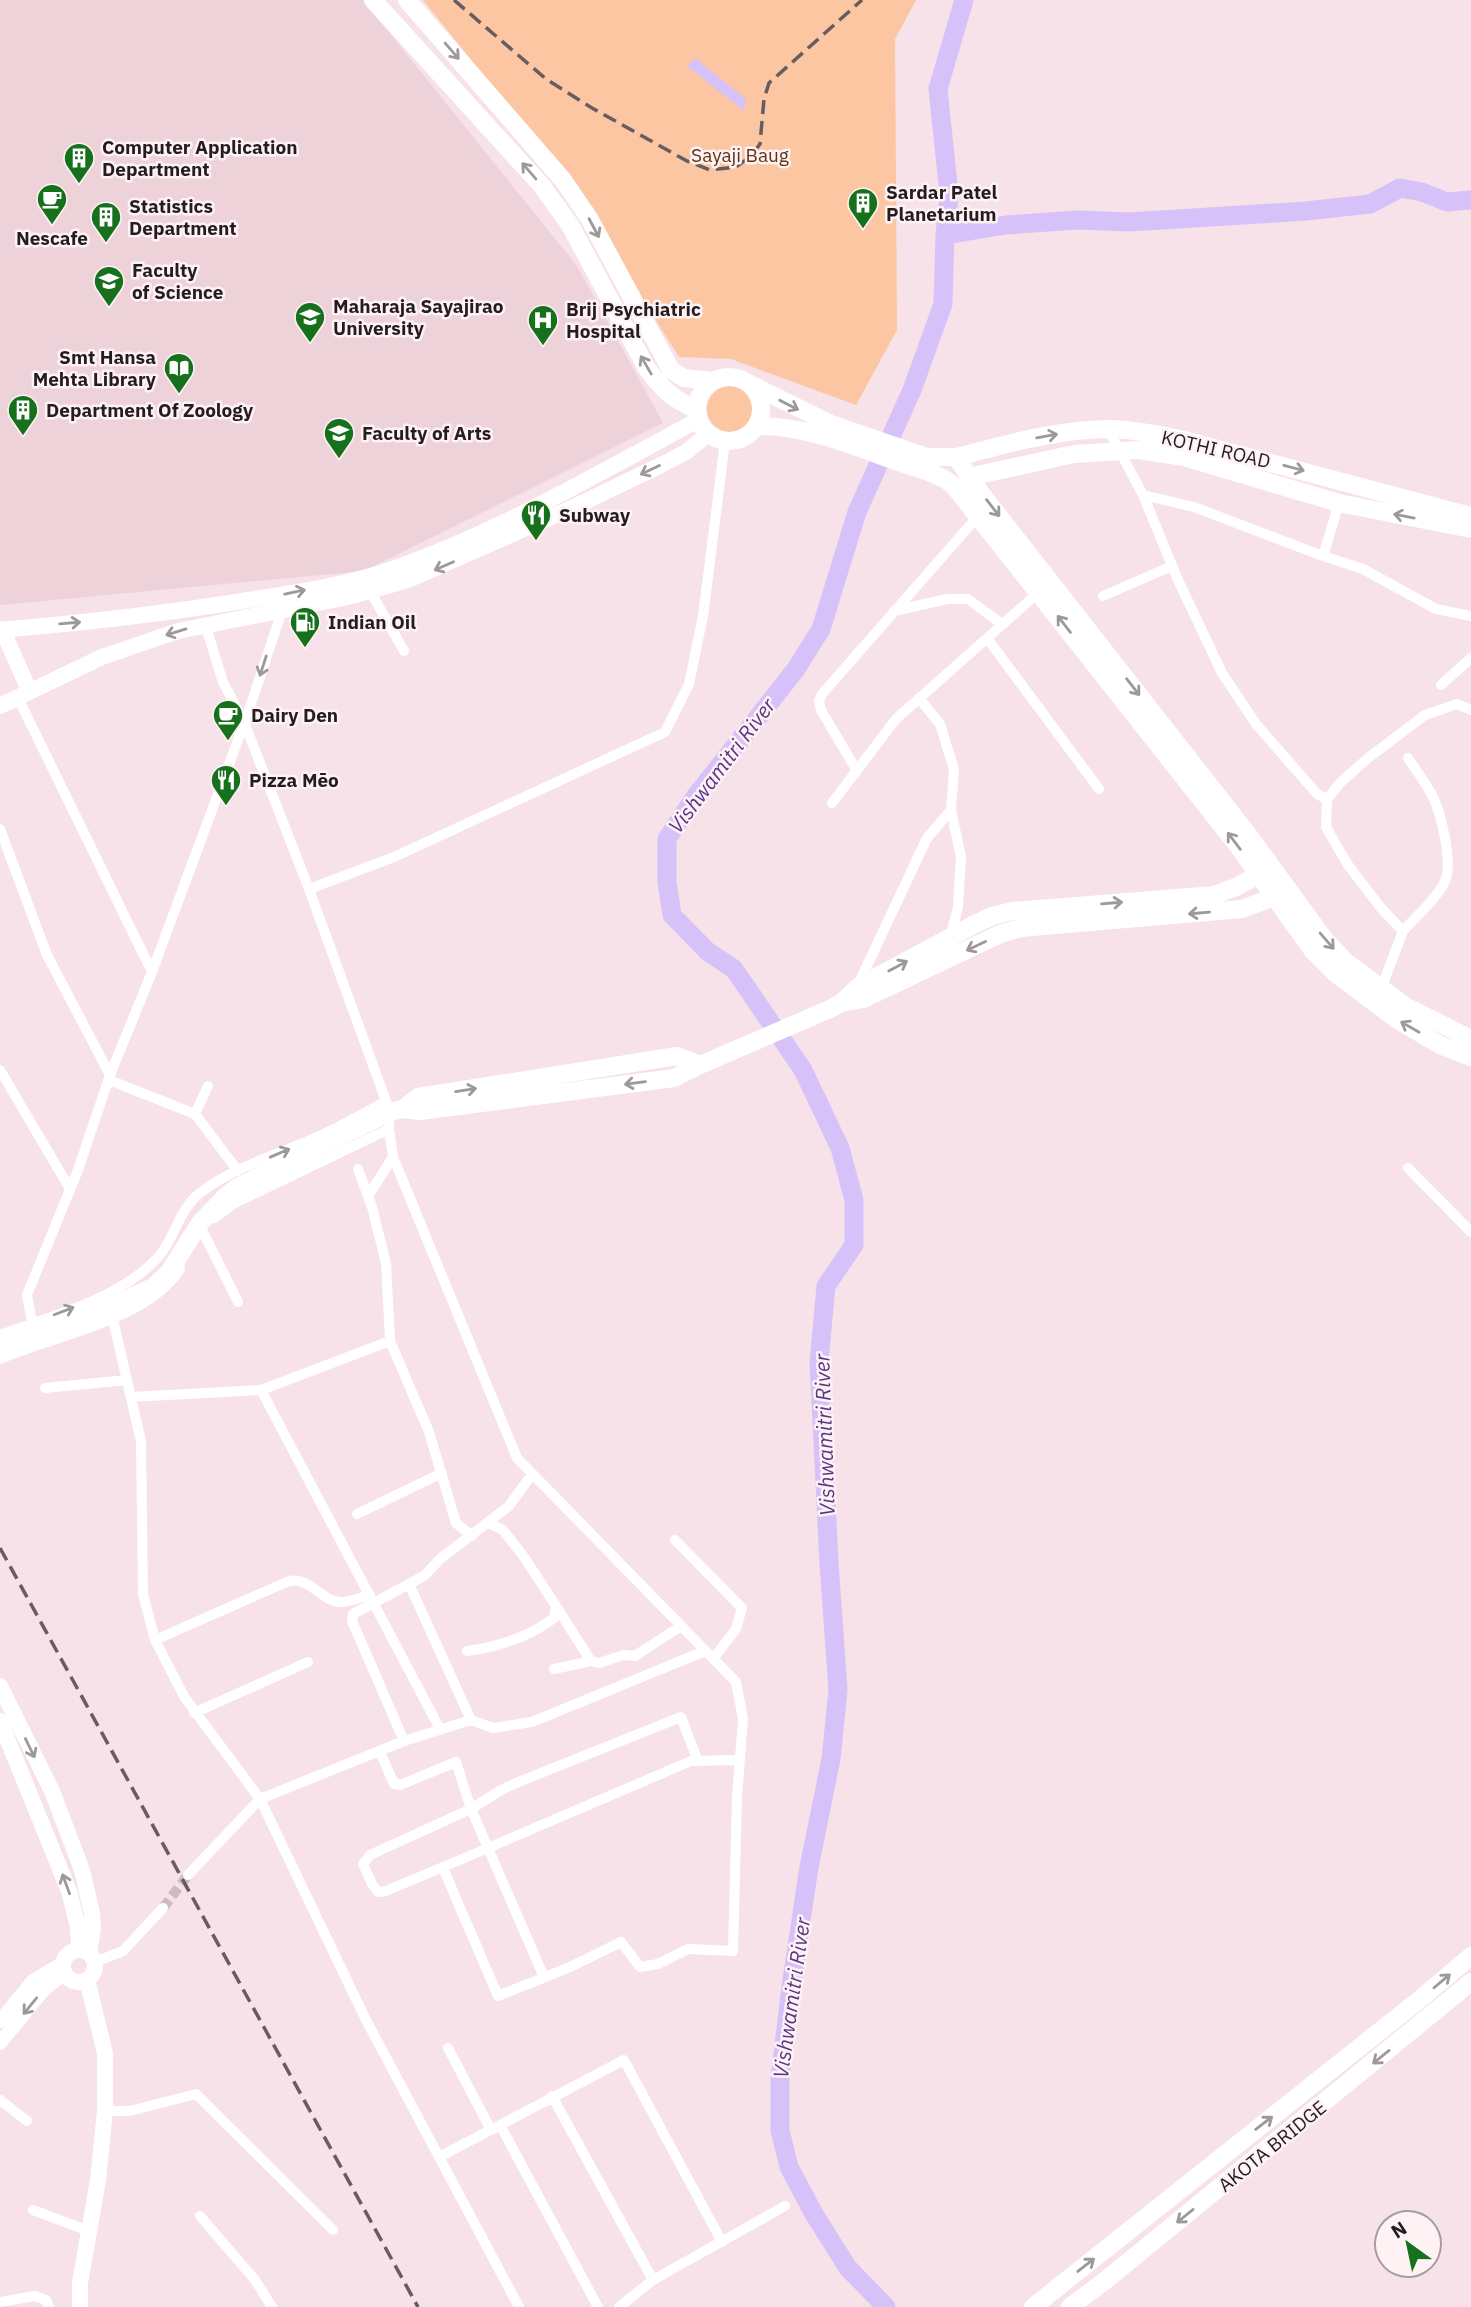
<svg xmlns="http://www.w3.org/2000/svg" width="1471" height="2307" font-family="'IBM Plex Sans',sans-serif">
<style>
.built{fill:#eed2da}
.green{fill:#fbc6a1}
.water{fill:#d6c2f9}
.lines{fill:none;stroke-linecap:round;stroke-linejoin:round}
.river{stroke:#d6c2f9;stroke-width:19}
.minor-tunnel{stroke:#ccbbc0;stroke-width:10;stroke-dasharray:10 5;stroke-linecap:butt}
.minor{stroke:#fff;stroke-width:10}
.tertiary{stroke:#fff;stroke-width:14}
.secondary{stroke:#fff;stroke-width:16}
.primary{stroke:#fff;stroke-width:18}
.trunk{stroke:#fff;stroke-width:18}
.rail{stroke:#675c5f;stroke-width:3.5;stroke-dasharray:14 7;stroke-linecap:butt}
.oneway{stroke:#9c999a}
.labels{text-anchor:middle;stroke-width:5;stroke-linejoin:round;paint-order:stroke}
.poi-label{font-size:19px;font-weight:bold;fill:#241d1f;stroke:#fef2f5;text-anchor:start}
.park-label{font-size:19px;fill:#5e3410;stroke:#fef2f5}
.street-label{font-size:19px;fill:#241d1f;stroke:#fef2f5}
.water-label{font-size:21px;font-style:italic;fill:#593786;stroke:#fef2f5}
</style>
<rect width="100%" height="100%" fill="#f6e2e8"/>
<path class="built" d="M0,0H363L577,266L663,423L364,571L0,605Z"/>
<path class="green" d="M423,0H916L895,39L897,330L856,405L731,359L679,357L622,266L596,215Z
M707 409a23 23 0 1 1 46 0a23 23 0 1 1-46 0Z"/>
<path class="water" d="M695,58L746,99L744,111L687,66Z"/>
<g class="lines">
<path class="river" d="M945,235L1006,225L1078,220L1129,222L1306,211L1370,204L1400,188L1422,192L1447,202L1471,200
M886,2307L848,2268L814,2214L789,2167L780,2131V2079L791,1987L809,1867L831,1759L838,1690L829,1563L819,1362L826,1286L854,1245V1200L840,1148L803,1070L734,969L707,951L672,915L667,882V839L695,797L796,669L821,629L857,512L912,390L943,304L945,235L949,194L938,89L964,0"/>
<path class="minor-tunnel" d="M163,1908L188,1875"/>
<path class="minor" d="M1108,429L1143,495L1178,580L1222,673L1256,724L1317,794L1327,799L1326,827L1348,865L1381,908L1403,931L1381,989
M1143,495L1194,507L1323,556
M1339,503L1323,556L1363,569L1436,609L1471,616
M370,591L404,651
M1103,596L1172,566
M894,611L947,599H968L1002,624
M205,624L223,682L244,722L309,889L390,1112L389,1129L393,1157L517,1458L736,1682L743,1719L737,1796L733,1951L688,1949L658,1964L640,1967L621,1942L568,1968L498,1996L443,1868
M987,638L1099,789
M1441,685L1471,658
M18,698L152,972
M857,771L821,710L819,701L822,694L979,515
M1327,799L1341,782L1368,758L1425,715L1457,704L1471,710
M832,803L896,719L1039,592
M0,829L47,955L110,1075
M309,889L394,857L665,732L689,684L703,616L725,441
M1403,931C1416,916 1437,899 1445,881C1453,862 1441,813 1432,795C1425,782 1416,770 1408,758
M950,938L958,907L961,857L951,810
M857,987L927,838L951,810L954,769L940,724L919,698
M0,1070L70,1189
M109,1080L195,1114L238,1171
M195,1114L208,1086
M1408,1168L1471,1232
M358,1169L372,1207L386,1263L390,1341L261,1390L440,1729
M368,1196L393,1157
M214,1218L235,1203L389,1129
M203,1232L238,1302
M107,1294L141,1441L143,1594L155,1640L185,1698L260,1799L365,2018L519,2307
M32,1323L27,1295L78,1170L110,1075L152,972L248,713L282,611
M0,1335C53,1315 122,1299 160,1255C175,1236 180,1208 200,1193C234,1167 277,1155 315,1138C339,1127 363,1114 386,1101
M390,1341L429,1432L456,1523L472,1536
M0,1359C54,1336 148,1320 180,1269
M45,1388L127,1380
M131,1397L261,1390
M357,1514L442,1473
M675,1540L742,1608L736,1629L713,1659
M409,1584L471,1720
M556,1606L591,1661
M155,1640L289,1581C311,1577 321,1602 341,1602C351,1602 361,1597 370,1595
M467,1651C498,1647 529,1637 554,1618L556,1606L524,1557L503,1530L488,1523
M554,1669L591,1661L599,1663L624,1655L635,1656L681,1626
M194,1713L308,1662
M404,1741L352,1621L353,1614L424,1576L440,1559L509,1506L532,1474
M380,1752L394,1784L400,1785L456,1762L471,1809L488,1848L386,1891L378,1892L372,1884L363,1864L370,1855L471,1809L501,1790L516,1783L681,1717L698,1761
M188,1875L260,1799L404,1741L471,1720L493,1728L532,1722L705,1651
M95,1962L123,1951L163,1908
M544,1977L488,1848L691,1761L739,1760
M448,2048L491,2130
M552,2096L653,2280
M0,2100L27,2121
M105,2111H130L196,2094L333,2230
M500,2125L598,2307
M439,2157L624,2060L722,2242
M33,2210L89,2231
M200,2216L255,2280L272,2307
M0,2302L35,2296L46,2300L49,2307
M619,2307L653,2280L785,2206"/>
<path class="tertiary" d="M0,2021L33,1981L63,1963
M0,2043L44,1989L65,1973"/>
<path class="secondary" d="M2,629L30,692
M0,630C81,623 162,614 242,601C294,593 349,585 398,567C502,530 601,472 698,420
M0,706L102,657L178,631L348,597L408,580L574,507L661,465L686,452L708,434
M0,1686L52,1791L82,1870L92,1913L93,1928L89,1953
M0,1721L69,1891L78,1927L79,1950
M63 1966a16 16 0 1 1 32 0a16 16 0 1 1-32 0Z
M80,2307V2283L98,2180L105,2111V2053L87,1980"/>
<path class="primary" d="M956,457C1007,444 1058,429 1111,429C1134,430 1157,434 1180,439L1471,516
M969,477L1074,454L1139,450L1184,457L1339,503L1471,529
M841,1003L863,999L1000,934L1021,928L1242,909L1274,897L1285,888
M403,1109L418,1097L677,1056L700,1065
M0,1347L113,1306L153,1287L169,1272L200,1223L225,1197L236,1188L390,1112L403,1109L420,1111L674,1078L700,1065L830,1009L841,1003L858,987L973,925L992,916L1012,911L1214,895L1236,887L1270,869
M1033,2307L1419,2000L1471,1956
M1070,2307L1106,2280L1471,1982"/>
<path class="trunk" d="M373,0L542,186L570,225L646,367C660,387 673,400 696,409
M407,0L563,180L589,218L671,370L684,378L712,381
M697 409a32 32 0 1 1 64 0a32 32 0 1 1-64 0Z
M748,383L831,424L927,457H956L983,496L1250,837L1325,940L1346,962L1405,1006L1471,1039
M756,426C807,426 851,445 898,462C916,468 938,473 953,485L1238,846L1313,951L1335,973L1396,1019L1440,1045L1471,1057"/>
<path class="rail" d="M454,0L546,79L592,108L687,161L710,170L736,167L751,156L760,144L764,99L769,83L862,0
M0,1548L418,2307"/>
</g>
<defs><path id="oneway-shaft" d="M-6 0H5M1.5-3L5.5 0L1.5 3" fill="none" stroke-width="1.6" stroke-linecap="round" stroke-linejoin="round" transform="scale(1.75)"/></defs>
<g class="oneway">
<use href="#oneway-shaft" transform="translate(452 51) rotate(49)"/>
<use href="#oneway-shaft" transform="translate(529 171) rotate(-131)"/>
<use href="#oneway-shaft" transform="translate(594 228) rotate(62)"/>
<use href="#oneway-shaft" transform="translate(646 365) rotate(-120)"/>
<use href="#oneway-shaft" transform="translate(789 405) rotate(27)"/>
<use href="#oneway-shaft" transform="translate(1047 436) rotate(-10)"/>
<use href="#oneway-shaft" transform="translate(1294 468) rotate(15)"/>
<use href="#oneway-shaft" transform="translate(650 470) rotate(154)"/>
<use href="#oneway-shaft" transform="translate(993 508) rotate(52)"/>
<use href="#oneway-shaft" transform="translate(1404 516) rotate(-169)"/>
<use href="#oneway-shaft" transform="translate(444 566) rotate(156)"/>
<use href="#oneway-shaft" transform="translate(295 592) rotate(-12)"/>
<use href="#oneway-shaft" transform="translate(70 623) rotate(-5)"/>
<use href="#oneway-shaft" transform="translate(1064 624) rotate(-128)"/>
<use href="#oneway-shaft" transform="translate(176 632) rotate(163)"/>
<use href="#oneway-shaft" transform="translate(263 666) rotate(108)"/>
<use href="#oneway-shaft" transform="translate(1133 687) rotate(52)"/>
<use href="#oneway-shaft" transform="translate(1234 841) rotate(-127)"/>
<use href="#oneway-shaft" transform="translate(1112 903) rotate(-5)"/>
<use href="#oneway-shaft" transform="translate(1199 913) rotate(175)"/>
<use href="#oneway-shaft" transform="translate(1327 941) rotate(49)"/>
<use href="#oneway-shaft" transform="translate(976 946) rotate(155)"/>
<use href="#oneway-shaft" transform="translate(898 966) rotate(-28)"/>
<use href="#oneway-shaft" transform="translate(1410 1027) rotate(-150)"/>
<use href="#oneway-shaft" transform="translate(635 1083) rotate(173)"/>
<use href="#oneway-shaft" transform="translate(466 1090) rotate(-9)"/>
<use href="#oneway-shaft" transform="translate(280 1153) rotate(-23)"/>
<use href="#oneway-shaft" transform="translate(64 1311) rotate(-21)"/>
<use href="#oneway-shaft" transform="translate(30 1748) rotate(64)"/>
<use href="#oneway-shaft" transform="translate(66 1884) rotate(-110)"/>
<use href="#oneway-shaft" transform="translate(1442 1981) rotate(-40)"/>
<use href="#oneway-shaft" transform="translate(30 2006) rotate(129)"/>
<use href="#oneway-shaft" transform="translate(1381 2057) rotate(141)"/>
<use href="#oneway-shaft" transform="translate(1264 2123) rotate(-38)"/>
<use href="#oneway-shaft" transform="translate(1185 2216) rotate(141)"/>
<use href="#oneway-shaft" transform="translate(1086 2265) rotate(-38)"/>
</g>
<defs>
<g id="building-pin" transform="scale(1.575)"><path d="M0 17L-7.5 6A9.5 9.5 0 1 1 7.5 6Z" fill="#16701c" stroke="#fef2f5"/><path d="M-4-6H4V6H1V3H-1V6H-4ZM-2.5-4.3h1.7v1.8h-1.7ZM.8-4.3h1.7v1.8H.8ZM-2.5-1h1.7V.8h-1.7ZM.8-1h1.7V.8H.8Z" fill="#fff"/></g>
<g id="cafe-pin" transform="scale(1.575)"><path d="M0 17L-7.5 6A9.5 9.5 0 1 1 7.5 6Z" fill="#16701c" stroke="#fef2f5"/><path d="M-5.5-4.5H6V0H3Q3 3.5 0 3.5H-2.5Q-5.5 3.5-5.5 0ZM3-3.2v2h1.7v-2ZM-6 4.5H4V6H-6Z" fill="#fff"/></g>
<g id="university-pin" transform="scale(1.575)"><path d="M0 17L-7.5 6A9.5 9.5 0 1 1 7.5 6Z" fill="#16701c" stroke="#fef2f5"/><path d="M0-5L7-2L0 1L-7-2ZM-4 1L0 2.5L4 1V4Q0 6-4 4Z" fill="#fff"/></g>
<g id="hospital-pin" transform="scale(1.575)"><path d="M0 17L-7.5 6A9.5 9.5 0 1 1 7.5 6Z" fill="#16701c" stroke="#fef2f5"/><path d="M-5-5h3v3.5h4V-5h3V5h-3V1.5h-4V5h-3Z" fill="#fff"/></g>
<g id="library-pin" transform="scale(1.575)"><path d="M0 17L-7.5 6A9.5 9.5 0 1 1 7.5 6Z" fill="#16701c" stroke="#fef2f5"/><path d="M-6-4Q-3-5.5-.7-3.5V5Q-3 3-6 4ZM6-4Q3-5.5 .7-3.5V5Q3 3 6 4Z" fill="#fff"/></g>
<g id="restaurant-pin" transform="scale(1.575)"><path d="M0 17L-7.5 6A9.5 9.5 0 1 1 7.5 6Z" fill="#16701c" stroke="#fef2f5"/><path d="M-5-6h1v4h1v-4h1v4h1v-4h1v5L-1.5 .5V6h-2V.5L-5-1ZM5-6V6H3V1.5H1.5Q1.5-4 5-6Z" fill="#fff"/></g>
<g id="fuel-pin" transform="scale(1.575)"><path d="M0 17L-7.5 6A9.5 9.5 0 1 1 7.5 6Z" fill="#16701c" stroke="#fef2f5"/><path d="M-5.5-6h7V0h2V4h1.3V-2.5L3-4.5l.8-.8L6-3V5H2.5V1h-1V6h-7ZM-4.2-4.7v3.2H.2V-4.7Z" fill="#fff"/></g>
</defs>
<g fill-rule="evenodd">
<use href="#building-pin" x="79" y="158"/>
<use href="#cafe-pin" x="52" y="199"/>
<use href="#building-pin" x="863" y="203"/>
<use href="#building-pin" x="106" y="217"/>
<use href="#university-pin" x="109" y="281"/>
<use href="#university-pin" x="310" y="317"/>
<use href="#hospital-pin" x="543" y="320"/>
<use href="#library-pin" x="179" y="368"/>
<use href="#building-pin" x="23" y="410"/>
<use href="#university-pin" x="339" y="433"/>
<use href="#restaurant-pin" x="536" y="515"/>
<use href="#fuel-pin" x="305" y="622"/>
<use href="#cafe-pin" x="228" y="715"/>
<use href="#restaurant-pin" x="226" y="780"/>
</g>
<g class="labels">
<g class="poi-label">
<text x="102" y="154">Computer Application<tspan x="102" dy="22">Department</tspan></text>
<text x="886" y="199">Sardar Patel<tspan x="886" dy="22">Planetarium</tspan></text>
<text x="129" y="213">Statistics<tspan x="129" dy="22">Department</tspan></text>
<text x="52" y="245" text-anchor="middle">Nescafe</text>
<text x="132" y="277">Faculty<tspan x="132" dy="22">of Science</tspan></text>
<text x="333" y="313">Maharaja Sayajirao<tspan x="333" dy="22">University</tspan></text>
<text x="566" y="316">Brij Psychiatric<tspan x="566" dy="22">Hospital</tspan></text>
<text x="156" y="364" text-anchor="end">Smt Hansa<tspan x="156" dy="22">Mehta Library</tspan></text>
<text x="46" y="417">Department Of Zoology</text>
<text x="362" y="440">Faculty of Arts</text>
<text x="559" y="522">Subway</text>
<text x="328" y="629">Indian Oil</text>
<text x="251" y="722">Dairy Den</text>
<text x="249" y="787">Pizza Mēo</text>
</g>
<g class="park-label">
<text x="740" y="162">Sayaji Baug</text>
</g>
<g class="street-label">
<text transform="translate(1216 449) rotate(13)" y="7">KOTHI ROAD</text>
<text transform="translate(1272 2146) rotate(-39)" y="7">AKOTA BRIDGE</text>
</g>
<g class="water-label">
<text transform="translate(722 766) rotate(-53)" y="7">Vishwamitri River</text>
<text transform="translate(825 1435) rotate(-92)" y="7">Vishwamitri River</text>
<text transform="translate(792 1998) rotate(-82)" y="7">Vishwamitri River</text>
</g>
</g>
<g transform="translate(1408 2244) rotate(327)"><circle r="33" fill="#fef2f5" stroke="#a79d9f" stroke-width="2"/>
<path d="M0-5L12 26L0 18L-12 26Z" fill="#16701c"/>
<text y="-10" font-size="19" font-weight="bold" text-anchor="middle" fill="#241d1f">N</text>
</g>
</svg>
